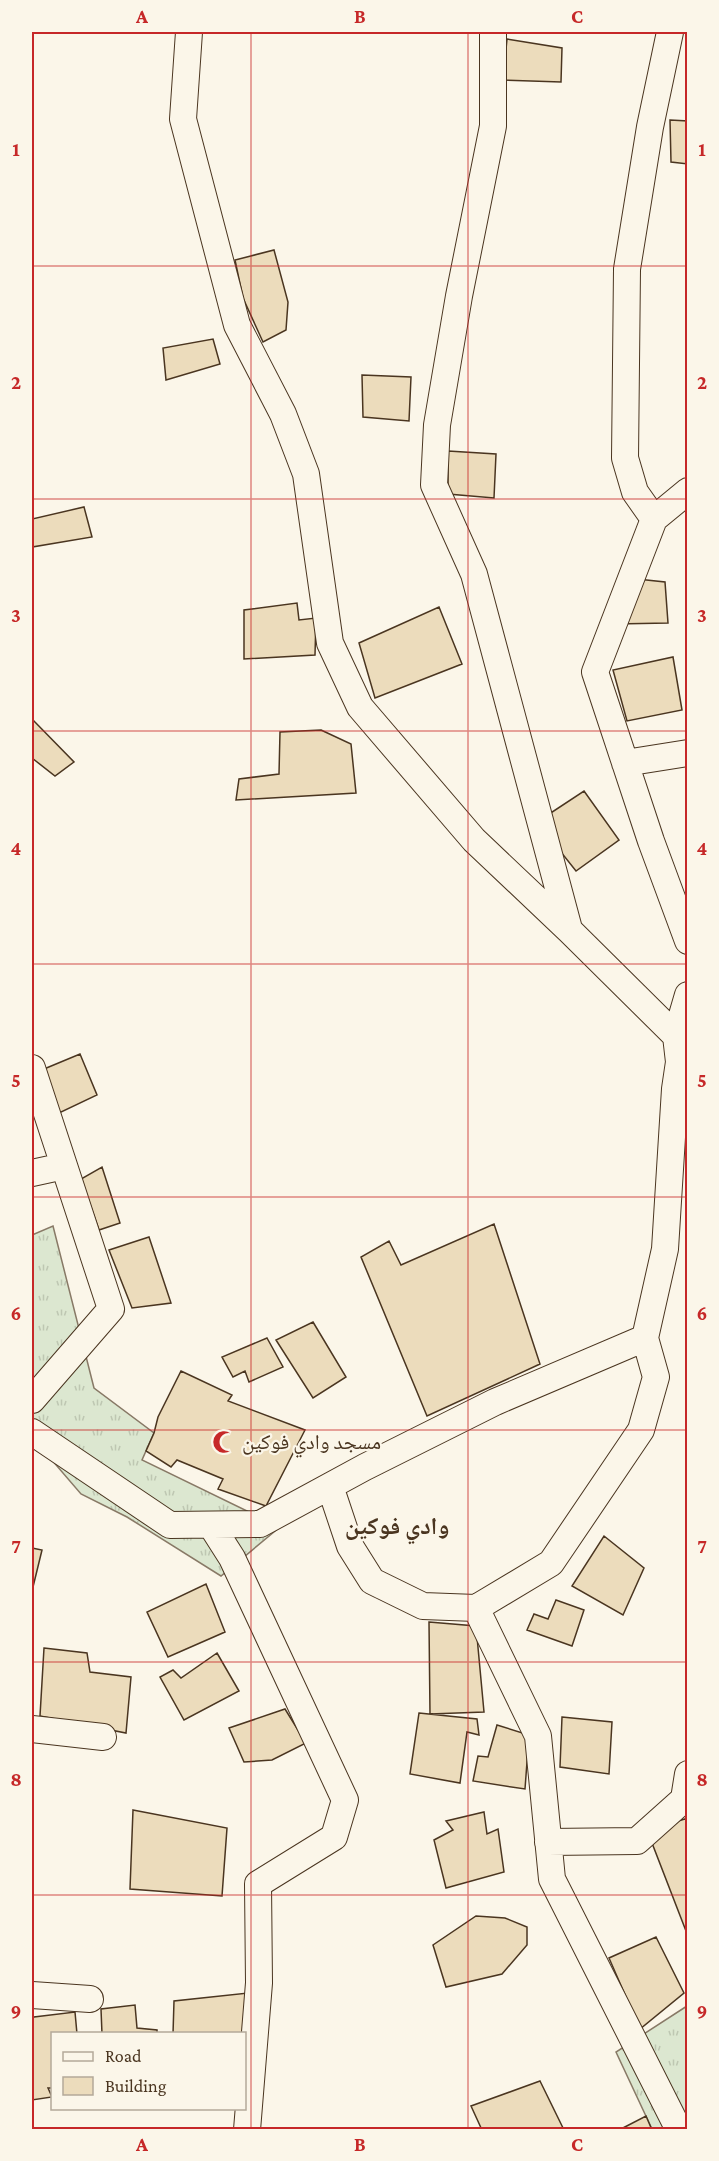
<svg xmlns="http://www.w3.org/2000/svg" width="719" height="2161" font-family="'Crimson Pro','Noto Naskh Arabic',serif">
<style>
.grass{fill:url(#grass-tufts);stroke:#887966;stroke-width:1.5}
.building{fill:#ecdcbc;stroke:#4a3520;stroke-width:1.5}
.lines{fill:none;stroke-linecap:round;stroke-linejoin:round}
.minor-casing{stroke:#4a3520;stroke-width:28}
.minor{stroke:#fbf6e9;stroke-width:26}
.grid{fill:none;stroke:#c62828;stroke-width:1.5;stroke-opacity:0.55}
.labels{text-anchor:middle;stroke-width:4.5;stroke-linejoin:round;paint-order:stroke}
.poi-label{font-size:21px;fill:#4a3520;stroke:#fbf6e9;text-anchor:start}
.quarter-label{font-size:24px;font-weight:bold;fill:#4a3520;stroke:#fbf6e9}
.neatline{fill:none;stroke:#c62828;stroke-width:2}
.grid-label{font-size:20px;text-anchor:middle;font-weight:bold;fill:#c62828}
</style>
<defs>
<pattern id="grass-tufts" width="24" height="20" patternUnits="userSpaceOnUse" patternTransform="scale(1.5)"><rect width="24" height="20" fill="#dce7d0"/><path d="M3 7l-1-3M5 7V3M7 7l1-3M15 17l-1-3M17 17v-4M19 17l1-3" fill="none" stroke="#bec7b2"/></pattern>
</defs>
<rect width="100%" height="100%" fill="#fbf6e9"/>
<path class="grass" d="M53,1226L94,1388L154,1433L142,1460L280,1527L221,1576L127,1517L81,1494L32,1437V1235Z
M687,2006V2129H652L616,2052Z"/>
<path class="building" d="M507,39L562,48L561,82L503,80Z
M670,120L688,121V164L671,162Z
M274,250L288,302L286,330L263,342L243,298L235,260Z
M213,339L220,364L166,380L163,348Z
M362,375L411,377L409,421L363,417Z
M448,451L496,454L494,498L448,494Z
M84,507L92,537L32,547V519Z
M637,579L665,582L668,623L615,624Z
M297,603L299,620L316,618L315,655L244,659V610Z
M439,607L462,664L375,698L359,643Z
M673,657L682,710L627,721L613,670Z
M32,719L74,762L55,776L32,758Z
M321,730L351,744L356,793L236,800L239,779L279,774L280,732Z
M584,791L619,840L576,871L537,822Z
M80,1054L97,1095L57,1114L44,1069Z
M102,1167L120,1223L99,1230L81,1179Z
M494,1224L540,1364L427,1416L361,1257L389,1241L401,1265Z
M149,1237L171,1303L132,1308L109,1250Z
M313,1322L346,1377L313,1398L276,1340Z
M267,1338L283,1367L249,1382L245,1371L233,1377L222,1357Z
M181,1371L232,1395L228,1401L305,1430L266,1506L218,1489L223,1479L177,1460L171,1467L146,1451L154,1433L158,1417Z
M604,1536L644,1568L623,1615L572,1586Z
M32,1548L42,1550L33,1587L32,1586Z
M206,1584L225,1632L168,1657L147,1612Z
M556,1600L584,1610L572,1646L527,1630L534,1614L548,1619Z
M429,1622L476,1626L484,1712L430,1714Z
M44,1648L87,1653L90,1672L131,1677L126,1733L40,1716Z
M217,1653L239,1691L184,1720L160,1677L173,1670L181,1678Z
M285,1709L306,1743L272,1760L244,1762L229,1728Z
M419,1713L477,1719L479,1735L467,1732L460,1783L410,1774Z
M562,1717L612,1722L609,1774L560,1767Z
M497,1725L529,1735L525,1789L473,1781L478,1756L488,1757Z
M133,1810L227,1828L222,1896L130,1889Z
M484,1812L487,1834L498,1829L504,1872L446,1888L434,1840L453,1830L446,1821Z
M688,1818V1931H686L652,1843L665,1825Z
M476,1916L505,1918L527,1927V1945L502,1974L446,1987L433,1945Z
M656,1937L684,1993L640,2029L609,1958Z
M248,1993L244,2034H173L174,2001Z
M135,2005L137,2028L157,2030V2034H102L101,2009Z
M75,2012L77,2034H52V2088H48L52,2097L32,2100V2019L34,2017Z
M540,2081L564,2130H482L471,2106Z
M646,2116L652,2130H619Z"/>
<g class="lines">
<g class="minor-casing">
<path id="minor" d="M189,32L183,119L237,325L283,414L306,474L330,643L360,707L474,840L569,930L676,1036L679,1062L675,1089L665,1249L645,1338
M493,32V126L459,296L437,425L434,485L474,574L569,929
M688,491L654,519L595,672L651,841L688,941
M654,519L635,492L625,458L627,269L650,127L670,32
M625,763L688,753
M676,1036L688,995
M32,1068L111,1309L32,1400
M32,1173L64,1166
M32,1432L170,1525L260,1524L365,1467L495,1402L645,1338L656,1377L641,1430L551,1563L476,1608L538,1736L552,1879L679,2130
M330,1486L350,1546L372,1581L423,1606L476,1608
M211,1525L232,1558L345,1800L334,1837L258,1884L259,1983L247,2130
M32,1729L103,1737
M548,1842L637,1841L684,1799L688,1774
M32,1995L90,1999"/>
</g>
<use href="#minor" class="minor"/>
</g>
<path class="grid" d="M251,32V2130M468,32V2130M32,266H688M32,499H688M32,731H688M32,964H688M32,1197H688M32,1430H688M32,1662H688M32,1895H688"/>
<defs>
<g id="mosque-bare" transform="scale(1.8)"><path d="M3.5-4.9A6 6 0 1 0 3.5 4.9A5 5 0 1 1 3.5-4.9Z" fill="#c62828" stroke="#fbf6e9" stroke-width="2.5" paint-order="stroke"/></g>
</defs>
<g fill-rule="evenodd">
<use href="#mosque-bare" x="224" y="1442"/>
</g>
<g class="labels">
<g class="poi-label">
<text x="242" y="1449">مسجد وادي فوكين</text>
</g>
<g class="quarter-label">
<text x="397" y="1534">وادي فوكين</text>
</g>
</g>
<rect width="719" height="2161" fill="none" stroke="#fbf6e9" stroke-width="66"/>
<rect x="51" y="2032" width="195" height="78" fill="#fbf6e9" stroke="#b4a999" stroke-width="1.5"/>
<rect x="63" y="2052" width="30" height="9" fill="#fbf6e9" stroke="#b4a999" stroke-width="1.5"/>
<text x="105" y="2062" font-size="18" fill="#4a3520">Road</text>
<rect x="63" y="2077" width="30" height="18" fill="#ecdcbc" stroke="#b4a999" stroke-width="1.5"/>
<text x="105" y="2092" font-size="18" fill="#4a3520">Building</text>
<rect x="33" y="33" width="653" height="2095" class="neatline"/>
<g class="grid-label">
<text x="142" y="23">A</text>
<text x="360" y="23">B</text>
<text x="577" y="23">C</text>
<text x="16" y="156">1</text>
<text x="702" y="156">1</text>
<text x="16" y="389">2</text>
<text x="702" y="389">2</text>
<text x="16" y="622">3</text>
<text x="702" y="622">3</text>
<text x="16" y="855">4</text>
<text x="702" y="855">4</text>
<text x="16" y="1087">5</text>
<text x="702" y="1087">5</text>
<text x="16" y="1320">6</text>
<text x="702" y="1320">6</text>
<text x="16" y="1553">7</text>
<text x="702" y="1553">7</text>
<text x="16" y="1786">8</text>
<text x="702" y="1786">8</text>
<text x="16" y="2018">9</text>
<text x="702" y="2018">9</text>
<text x="142" y="2151">A</text>
<text x="360" y="2151">B</text>
<text x="577" y="2151">C</text>
</g>
</svg>
